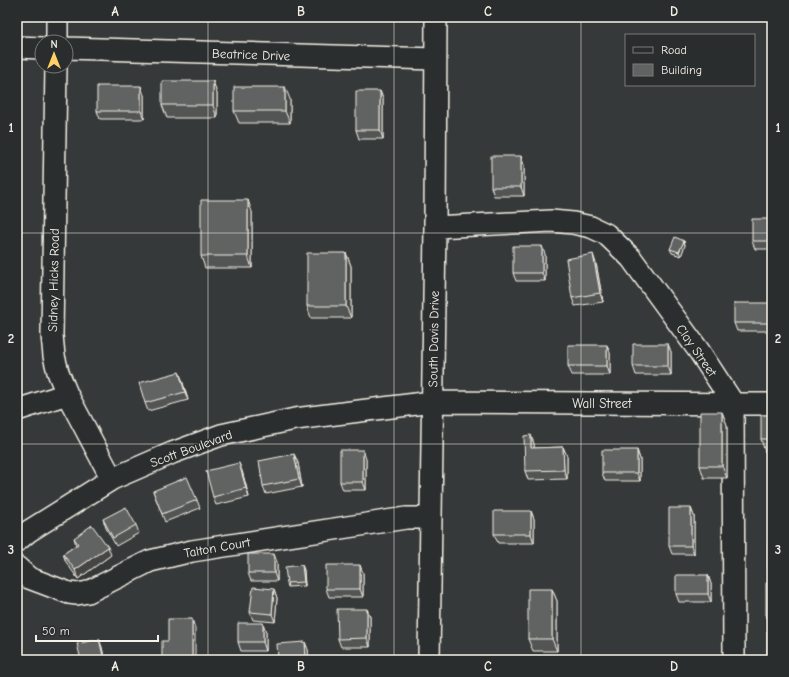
<svg xmlns="http://www.w3.org/2000/svg" width="789" height="677" font-family="'Comic Neue',sans-serif">
<style>
.lines{fill:none;stroke-linecap:round;stroke-linejoin:round}
.minor-casing{stroke:#f4f1e8;stroke-width:24}
.minor{stroke:#2a2d2e;stroke-width:21}
.wall{fill:#535554;stroke:#f4f1e8}
.shaded-wall{fill:#444545;stroke:#f4f1e8}
.building{fill:#616362;stroke:#f4f1e8}
.grid{fill:none;stroke:#f4f1e8;stroke-width:1;stroke-opacity:0.55}
.labels{text-anchor:middle;stroke-width:3;stroke-linejoin:round;paint-order:stroke}
.street-label{font-size:13px;fill:#f4f1e8;stroke:#2a2d2e}
.neatline{fill:none;stroke:#f4f1e8;stroke-width:1.5}
.grid-label{font-size:13px;text-anchor:middle;font-weight:bold;fill:#f4f1e8}
</style>
<rect width="100%" height="100%" fill="#363939"/>
<filter id="ink" filterUnits="userSpaceOnUse"><feTurbulence type="fractalNoise" baseFrequency=".025" numOctaves="2"/><feDisplacementMap in="SourceGraphic" scale="8" xChannelSelector="R" yChannelSelector="G"/><feConvolveMatrix kernelMatrix="1 2 1 2 8 2 1 2 1" color-interpolation-filters="sRGB"/></filter>
<g filter="url(#ink)">
<g class="lines">
<g class="minor-casing">
<path id="minor" d="M57,17V42
M17,47L42,48
M66,48L435,59
M56,66L52,335L54,356L58,372L67,394L112,479
M435,227L551,221L573,223L591,227L606,234L631,258L699,351L733,403L734,660
M17,410L67,394
M17,541L29,531L112,479L172,453L221,435L295,419L432,402L772,404
M17,567L29,578L69,593L77,594L88,592L150,561L192,551L406,518H431
M429,660L435,227L436,17"/>
</g>
<use href="#minor" class="minor"/>
</g>
<path class="wall" d="M360,17H383V18H360Z
M213,81L217,94V118H167L162,105Z
M380,91L383,99V139H359L356,130Z
M144,95V119H100L97,111Z
M290,99V123H239L234,111Z
M524,165V196H494L491,187Z
M252,212V268H205L201,256Z
M772,219V249H755L752,241Z
M684,241L685,245L681,256L672,253L670,249Z
M346,253L351,266V318H311L307,306Z
M545,254V281H516L513,273Z
M596,263L603,302L575,306L572,298Z
M772,306V331H737L734,323Z
M668,344L671,352V375H636L633,366Z
M610,353V375H572L568,366Z
M179,372L182,380L188,400L148,411L145,403Z
M722,412L727,425V478H704L700,466Z
M772,415V452H765L761,439Z
M531,435L534,444V448L563,447L567,456V479L528,480L525,471Z
M637,450L640,459V481H605L602,473Z
M294,454L298,463L302,487L266,494L263,486Z
M366,459V490H343L340,482Z
M242,471L249,497L216,505L213,497Z
M153,491L197,500L200,508L165,522Z
M691,508L694,516V554H672L669,546Z
M531,511L534,519V543H498L494,534Z
M103,519L136,525L139,533L116,546L106,528Z
M74,538L111,555L78,579L66,562L63,554L76,545Z
M772,541V577H771L768,569Z
M277,562V581H251L248,573Z
M302,565L304,570L305,586L288,587L287,583Z
M363,573V597H329L326,589Z
M708,575L711,584V602H679L676,594Z
M772,583V624H769L766,616Z
M274,589L277,598L275,622L253,620L250,612Z
M552,589L557,601V651H533L528,639Z
M367,609L370,617V647H341L338,639Z
M266,632V651H241L238,642Z
M305,642L308,650L309,660H278Z"/>
<path class="shaded-wall" d="M17,78L19,83V109L17,104Z
M213,81L217,94V118L213,105Z
M141,86L144,95V119L141,111Z
M285,87L290,99V123L285,111Z
M380,91L383,99V139L380,130Z
M521,156L524,165V196L521,187Z
M248,200L252,212V268L248,256Z
M684,241L685,245L681,256L679,252Z
M542,246L545,254V281L542,273Z
M346,253L351,266V318L346,306Z
M593,254L596,263L603,302L600,293Z
M771,303L772,306V326L771,323Z
M668,344L671,352V375L668,366Z
M607,345L610,353V375L607,366Z
M179,372L182,380L188,400L185,392Z
M722,412L727,425V478L722,466Z
M531,435L534,444V457L531,448Z
M563,447L567,456V479L564,470Z
M363,450L366,459V490L363,482Z
M637,450L640,459V481L637,473Z
M294,454L298,463L302,487L299,479Z
M239,463L242,471L249,497L246,488Z
M691,508L694,516V554L691,546Z
M531,511L534,519V543L531,534Z
M108,547L111,555L78,579L75,570Z
M274,554L277,562V581L274,573Z
M302,565L304,570L305,586L304,582Z
M360,565L363,573V597L360,589Z
M708,575L711,584V602L708,594Z
M274,589L277,598L275,622L272,614Z
M552,589L557,601V651L552,639Z
M367,609L370,617V647L367,638Z
M192,619L195,628V660H192Z
M263,623L266,632V651L263,642Z
M99,639L102,647L105,660H104Z
M305,642L308,650L309,660H307L306,658Z"/>
<path class="building" d="M162,81H213V105H162Z
M97,86H141V111H97Z
M234,87H285V111H234Z
M356,91H380V130H356Z
M491,156H521V187H491Z
M201,200H248V256H201Z
M752,219H772V241H752Z
M675,237L684,241L679,252L670,249Z
M513,246H542V273H513Z
M307,253H346V306H307Z
M593,254L600,293L572,298L566,259Z
M734,303H771V323H734Z
M633,344H668V366H633Z
M568,345H607V366H568Z
M179,372L185,392L145,403L139,383Z
M700,412H722V466H700Z
M761,415H772V439H761Z
M531,435V448L563,447L564,470L525,471L524,436Z
M340,450H363V482H340Z
M602,450H637V473H602Z
M294,454L299,479L263,486L259,461Z
M239,463L246,488L213,497L206,471Z
M187,477L197,500L162,514L153,491Z
M126,507L136,525L113,538L103,519Z
M669,508H691V546H669Z
M494,511H531V534H494Z
M92,525L108,547L75,570L63,554L78,544L74,538Z
M768,541H772V569H768Z
M248,554H274V573H248Z
M302,565L304,582L287,583L285,567Z
M326,565H360V589H326Z
M676,575H708V594H676Z
M766,583H772V616H766Z
M253,587L274,589L272,614L250,612Z
M528,589H552V639H528Z
M337,609H367V638L338,639Z
M168,619H192V660H162V641H168Z
M238,623H263V642H238Z
M767,631H772V660H767Z
M99,639L104,660H81L77,644Z
M305,642L306,658L278,660L277,644Z"/>
</g>
<path class="grid" d="M208,17V660M394,17V660M581,17V660M17,233H772M17,444H772"/>
<g class="labels">
<g class="street-label">
<text transform="translate(251 54) rotate(2)" y="5">Beatrice Drive</text>
<text transform="translate(53 280) rotate(-89)" y="5">Sidney Hicks Road</text>
<text transform="translate(433 339) rotate(-89)" y="5">South Davis Drive</text>
<text transform="translate(697 350) rotate(55)" y="5">Clay Street</text>
<text x="602" y="408">Wall Street</text>
<text transform="translate(191 448) rotate(-20)" y="5">Scott Boulevard</text>
<text transform="translate(217 547) rotate(-10)" y="5">Talton Court</text>
</g>
</g>
<rect width="789" height="677" fill="none" stroke="#2a2d2e" stroke-width="44"/>
<rect x="625" y="34" width="130" height="52" fill="#2a2d2e" stroke="#7b7b78"/>
<rect x="633" y="47" width="20" height="6" fill="#2a2d2e" stroke="#7b7b78"/>
<text x="661" y="54" font-size="12" fill="#f4f1e8">Road</text>
<rect x="633" y="64" width="20" height="12" fill="#616362" stroke="#7b7b78"/>
<text x="661" y="74" font-size="12" fill="#f4f1e8">Building</text>
<g transform="translate(54 54)"><circle r="19" fill="#2a2d2e" stroke="#7b7b78"/>
<path d="M0-3L7 15L0 10L-7 15Z" fill="#ffd166"/>
<text y="-6" font-size="11" font-weight="bold" text-anchor="middle" fill="#f4f1e8">N</text>
</g>
<path d="M36 635v6h122v-6" fill="none" stroke="#f4f1e8" stroke-width="2"/>
<text x="42" y="635" font-size="12" fill="#f4f1e8" stroke="#2a2d2e" stroke-width="3" paint-order="stroke">50 m</text>
<rect x="22" y="22" width="745" height="633" class="neatline"/>
<g class="grid-label">
<text x="115" y="16">A</text>
<text x="301" y="16">B</text>
<text x="488" y="16">C</text>
<text x="674" y="16">D</text>
<text x="11" y="132">1</text>
<text x="778" y="132">1</text>
<text x="11" y="343">2</text>
<text x="778" y="343">2</text>
<text x="11" y="554">3</text>
<text x="778" y="554">3</text>
<text x="115" y="671">A</text>
<text x="301" y="671">B</text>
<text x="488" y="671">C</text>
<text x="674" y="671">D</text>
</g>
</svg>
